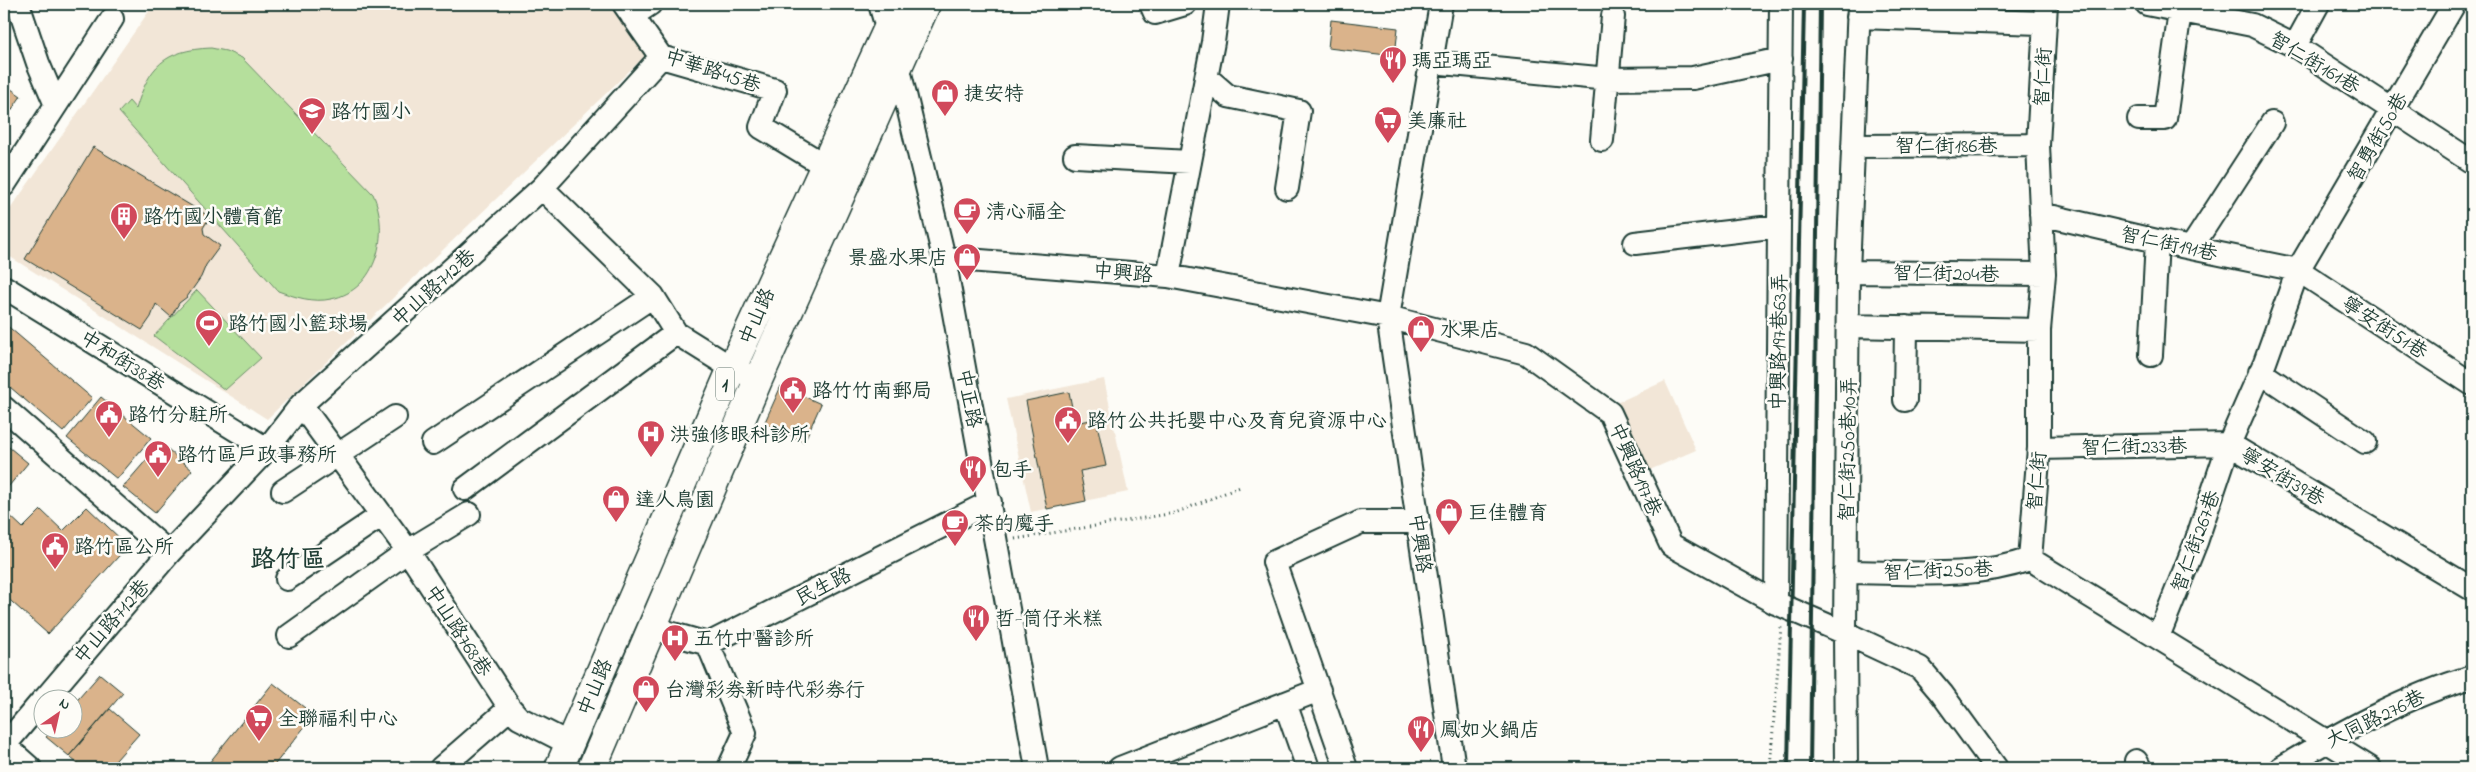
<svg xmlns="http://www.w3.org/2000/svg" width="2476" height="772" font-family="'Indie Flower','LXGW WenKai TC',sans-serif">
<style>
.built{fill:#f2e6d7}
.green{fill:#b5df9c;stroke:#6a8e68}
.building{fill:#dab38b;stroke:#1f3d34}
.lines{fill:none;stroke-linecap:round;stroke-linejoin:round}
.minor-casing{stroke:#1f3d34;stroke-width:26}
.major-casing{stroke:#1f3d34;stroke-width:31}
.path{stroke:#1f3d34;stroke-width:3;stroke-dasharray:1 4;stroke-linecap:butt}
.minor{stroke:#fdfcf7;stroke-width:22}
.major{stroke:#fdfcf7;stroke-width:28}
.rail{stroke:#1f3d34;stroke-width:4}
.labels{text-anchor:middle;stroke-width:5;stroke-linejoin:round;paint-order:stroke}
.shield{fill:#fdfcf7;stroke:#62766e;stroke-width:1}
.shield-label{font-size:19px;font-weight:bold;fill:#1f3d34}
.poi-label{font-size:20px;fill:#1f3d34;stroke:#fdfcf7;text-anchor:start}
.street-label{font-size:20px;fill:#1f3d34;stroke:#fdfcf7}
.district-label{font-size:25px;font-weight:bold;fill:#1f3d34;stroke:#fdfcf7}
</style>
<rect width="100%" height="100%" fill="#fdfcf7"/>
<filter id="ink" filterUnits="userSpaceOnUse"><feTurbulence type="fractalNoise" baseFrequency=".02" numOctaves="2"/><feDisplacementMap in="SourceGraphic" scale="10" xChannelSelector="R" yChannelSelector="G"/><feConvolveMatrix kernelMatrix="1 2 1 2 8 2 1 2 1" color-interpolation-filters="sRGB"/></filter>
<g filter="url(#ink)">
<path class="built" d="M154,4H614L648,53L267,419L4,253V218Z
M1104,379L1128,492L1031,512L1006,399Z
M1665,381L1696,450L1645,472L1614,404Z"/>
<path class="green" d="M211,48L226,51L242,58L373,194C390,232 378,290 331,299C313,303 295,297 278,291L119,112L129,101L136,109C149,66 164,50 211,48Z
M197,290L261,358L225,390L154,336Z"/>
<path class="building" d="M1331,20L1398,28L1395,56L1328,48Z
M4,84L21,96L4,121Z
M93,147L210,217L203,228L204,234L220,246L206,265L201,277L187,297L179,303L171,317L156,304L151,317L142,330L25,259Z
M4,323L92,398L63,432L4,382Z
M781,386L821,404L804,442L764,424Z
M1069,392L1075,423L1096,419L1106,466L1080,471L1086,501L1047,509L1026,401Z
M101,397L151,438L117,479L67,438Z
M4,443L28,463L4,492Z
M161,443L192,470L155,513L123,487Z
M87,507L128,546L48,634L4,595V515L6,512L23,528L41,510L63,531Z
M100,674L123,693L69,756L46,737L52,730H72V706Z
M273,683L314,715L272,768H205Z
M110,709L139,734L109,768H82L69,756Z"/>
<g class="lines">
<g class="minor-casing">
<path id="minor" d="M18,4L38,63L56,105
M624,4L661,57L775,90L761,127L824,165
M880,4L898,65L944,258L1037,768
M1151,4L1155,13L1185,4
M1441,4L1388,317L1454,768
M2046,4L2038,145L2044,274L2039,330V448L2030,559L2370,768
M2147,4L2252,25L2295,46L2472,162
M2454,4L2298,270L2265,362L2229,444L2472,589
M632,16L650,4
M1858,17L2044,23
M2295,46L2318,4
M1432,62L1608,79L1693,78L1781,59
M1206,77L1228,96L1299,111L1287,188
M2139,119H2165L2181,4
M1602,140L1613,16
M1853,146L2038,145
M1075,156L1190,162
M4,185L112,19
M542,188L661,57
M2041,214L2157,241L2298,270L2472,384
M1779,226L1781,4
M1635,243L1779,226L1776,603
M2191,248L2272,123
M944,258L1168,276L1388,317L1526,353L1610,413L1671,545L1776,603L1845,633L1848,272L1859,4
M1848,272L2044,274
M1168,276L1213,42L1218,4
M4,287L267,449
M1848,326L2039,330
M2151,355L2157,241
M2260,372L2365,442
M1905,400L1906,327
M301,405L408,551L510,708L519,718L570,744
M4,408L169,553
M433,443L653,296
M2039,448L2229,444L2196,542L2158,637
M465,489L676,333
M283,491L395,417
M1845,572C1906,572 1972,580 2030,559
M287,579L382,515
M652,628L708,644L990,502
M289,636L408,551L469,514
M708,644L745,733L729,768
M44,700L169,553L267,449L301,405L542,188L653,296L676,333L732,368L748,375
M1285,703L1308,768
M4,745L30,768
M4,746L42,701
M2136,761L2140,768
M441,768L510,708
M1120,768L1319,690
M1346,768L1274,562L1361,522H1417
M1846,768L1845,633L1920,668L1942,694L1996,768
M2281,768C2338,734 2408,695 2472,677"/>
</g>
<g class="major-casing">
<path id="major" d="M559,768L732,368L899,4
M592,768L758,380L926,4"/>
</g>
<path class="path" d="M1015,539L1175,513L1240,487
M1770,768L1781,627"/>
<use href="#minor" class="minor"/>
<use href="#major" class="major"/>
<path class="rail" d="M1788,768L1804,4
M1810,768L1820,4"/>
</g>
</g>
<defs>
<g id="restaurant-pin" transform="scale(1.4375)"><path d="M0 17L-7.5 6A9.5 9.5 0 1 1 7.5 6Z" fill="#d1495b" stroke="#fdfcf7"/><path d="M-5-6h1v4h1v-4h1v4h1v-4h1v5L-1.5 .5V6h-2V.5L-5-1ZM5-6V6H3V1.5H1.5Q1.5-4 5-6Z" fill="#fff"/></g>
<g id="shop-pin" transform="scale(1.4375)"><path d="M0 17L-7.5 6A9.5 9.5 0 1 1 7.5 6Z" fill="#d1495b" stroke="#fdfcf7"/><path d="M-5-2.5h2.3a2.7 3.5 0 0 1 5.4 0H5L5.5 6h-11ZM-1.5-2.5h3a1.5 2.3 0 0 0-3 0Z" fill="#fff"/></g>
<g id="school-pin" transform="scale(1.4375)"><path d="M0 17L-7.5 6A9.5 9.5 0 1 1 7.5 6Z" fill="#d1495b" stroke="#fdfcf7"/><path d="M0-5L7-2L0 1L-7-2ZM-4 1L0 2.5L4 1V4Q0 6-4 4Z" fill="#fff"/></g>
<g id="supermarket-pin" transform="scale(1.4375)"><path d="M0 17L-7.5 6A9.5 9.5 0 1 1 7.5 6Z" fill="#d1495b" stroke="#fdfcf7"/><path d="M-6-5.5h2.5l.6 2H6L4.5 2H-2.5L-4.4-4H-6ZM-1.5 3.2a1.3 1.3 0 1 0 .1 0ZM3 3.2a1.3 1.3 0 1 0 .1 0Z" fill="#fff"/></g>
<g id="cafe-pin" transform="scale(1.4375)"><path d="M0 17L-7.5 6A9.5 9.5 0 1 1 7.5 6Z" fill="#d1495b" stroke="#fdfcf7"/><path d="M-5.5-4.5H6V0H3Q3 3.5 0 3.5H-2.5Q-5.5 3.5-5.5 0ZM3-3.2v2h1.7v-2ZM-6 4.5H4V6H-6Z" fill="#fff"/></g>
<g id="building-pin" transform="scale(1.4375)"><path d="M0 17L-7.5 6A9.5 9.5 0 1 1 7.5 6Z" fill="#d1495b" stroke="#fdfcf7"/><path d="M-4-6H4V6H1V3H-1V6H-4ZM-2.5-4.3h1.7v1.8h-1.7ZM.8-4.3h1.7v1.8H.8ZM-2.5-1h1.7V.8h-1.7ZM.8-1h1.7V.8H.8Z" fill="#fff"/></g>
<g id="stadium-pin" transform="scale(1.4375)"><path d="M0 17L-7.5 6A9.5 9.5 0 1 1 7.5 6Z" fill="#d1495b" stroke="#fdfcf7"/><path d="M0-5a6.5 5 0 1 0 0 10a6.5 5 0 1 0 0-10ZM-3.5-1.8h7v3.6h-7Z" fill="#fff"/></g>
<g id="civic-pin" transform="scale(1.4375)"><path d="M0 17L-7.5 6A9.5 9.5 0 1 1 7.5 6Z" fill="#d1495b" stroke="#fdfcf7"/><path d="M-.6-6.5H3V-4.5H.6V-3L4-1V1h2V6H-6V1h2V-1L-.6-3ZM-1.2 2.5V6h2.4V2.5Z" fill="#fff"/></g>
<g id="hospital-pin" transform="scale(1.4375)"><path d="M0 17L-7.5 6A9.5 9.5 0 1 1 7.5 6Z" fill="#d1495b" stroke="#fdfcf7"/><path d="M-5-5h3v3.5h4V-5h3V5h-3V1.5h-4V5h-3Z" fill="#fff"/></g>
</defs>
<g fill-rule="evenodd">
<use href="#restaurant-pin" x="1393" y="60"/>
<use href="#shop-pin" x="945" y="93"/>
<use href="#school-pin" x="312" y="111"/>
<use href="#supermarket-pin" x="1388" y="120"/>
<use href="#cafe-pin" x="967" y="211"/>
<use href="#building-pin" x="124" y="216"/>
<use href="#shop-pin" x="967" y="257"/>
<use href="#stadium-pin" x="209" y="323"/>
<use href="#shop-pin" x="1421" y="329"/>
<use href="#civic-pin" x="793" y="390"/>
<use href="#civic-pin" x="109" y="414"/>
<use href="#civic-pin" x="1068" y="420"/>
<use href="#hospital-pin" x="651" y="434"/>
<use href="#civic-pin" x="158" y="454"/>
<use href="#restaurant-pin" x="973" y="469"/>
<use href="#shop-pin" x="616" y="499"/>
<use href="#shop-pin" x="1449" y="512"/>
<use href="#cafe-pin" x="955" y="523"/>
<use href="#civic-pin" x="55" y="546"/>
<use href="#restaurant-pin" x="976" y="618"/>
<use href="#hospital-pin" x="675" y="638"/>
<use href="#shop-pin" x="646" y="689"/>
<use href="#supermarket-pin" x="259" y="718"/>
<use href="#restaurant-pin" x="1421" y="729"/>
</g>
<g class="labels">
<rect class="shield" x="716" y="367.5" width="18" height="33" rx="4"/>
<g class="shield-label">
<text x="725" y="391">1</text>
</g>
<g class="poi-label">
<text x="1412" y="67">瑪亞瑪亞</text>
<text x="964" y="100">捷安特</text>
<text x="331" y="118">路竹國小</text>
<text x="1407" y="127">美廉社</text>
<text x="986" y="218">清心福全</text>
<text x="143" y="223">路竹國小體育館</text>
<text x="948" y="264" text-anchor="end">景盛水果店</text>
<text x="228" y="330">路竹國小籃球場</text>
<text x="1440" y="336">水果店</text>
<text x="812" y="397">路竹竹南郵局</text>
<text x="128" y="421">路竹分駐所</text>
<text x="1087" y="427">路竹公共托嬰中心及育兒資源中心</text>
<text x="670" y="441">洪強修眼科診所</text>
<text x="177" y="461">路竹區戶政事務所</text>
<text x="992" y="476">包手</text>
<text x="635" y="506">達人鳥園</text>
<text x="1468" y="519">巨佳體育</text>
<text x="974" y="530">茶的魔手</text>
<text x="74" y="553">路竹區公所</text>
<text x="995" y="625">哲-筒仔米糕</text>
<text x="694" y="645">五竹中醫診所</text>
<text x="665" y="696">台灣彩券新時代彩券行</text>
<text x="278" y="725">全聯福利中心</text>
<text x="1440" y="736">鳳如火鍋店</text>
</g>
<g class="street-label">
<text transform="translate(2315 62) rotate(31)" y="7">智仁街161巷</text>
<text transform="translate(713 70) rotate(18)" y="7">中華路45巷</text>
<text transform="translate(2042 77) rotate(-87)" y="7">智仁街</text>
<text transform="translate(2377 137) rotate(-60)" y="7">智勇街50巷</text>
<text x="1946" y="152">智仁街186巷</text>
<text transform="translate(2169 243) rotate(12)" y="7">智仁街191巷</text>
<text transform="translate(1123 272) rotate(5)" y="7">中興路</text>
<text transform="translate(1946 273) rotate(1)" y="7">智仁街204巷</text>
<text transform="translate(433 287) rotate(-42)" y="7">中山路712巷</text>
<text transform="translate(756 316) rotate(-66)" y="7">中山路</text>
<text transform="translate(2385 327) rotate(33)" y="7">寧安街51巷</text>
<text transform="translate(1778 342) rotate(-89)" y="7">中興路197巷63弄</text>
<text transform="translate(123 360) rotate(32)" y="7">中和街38巷</text>
<text transform="translate(970 398) rotate(79)" y="7">中正路</text>
<text transform="translate(2134 446) rotate(-1)" y="7">智仁街233巷</text>
<text transform="translate(1847 449) rotate(-89)" y="7">智仁街250巷10弄</text>
<text transform="translate(1636 469) rotate(66)" y="7">中興路197巷</text>
<text transform="translate(2283 476) rotate(31)" y="7">寧安街39巷</text>
<text transform="translate(2036 481) rotate(-85)" y="7">智仁街</text>
<text transform="translate(2195 541) rotate(-70)" y="7">智仁街267巷</text>
<text transform="translate(1421 543) rotate(82)" y="7">中興路</text>
<text transform="translate(1938 570) rotate(-2)" y="7">智仁街250巷</text>
<text transform="translate(823 586) rotate(-27)" y="7">民生路</text>
<text transform="translate(111 621) rotate(-49)" y="7">中山路712巷</text>
<text transform="translate(459 630) rotate(57)" y="7">中山路768巷</text>
<text transform="translate(594 687) rotate(-67)" y="7">中山路</text>
<text transform="translate(2375 718) rotate(-26)" y="7">大同路276巷</text>
</g>
<g class="district-label">
<text x="288" y="567">路竹區</text>
</g>
</g>
<rect width="2476" height="772" fill="none" stroke="#fdfcf7" stroke-width="20"/>
<rect x="10" y="10" width="2456" height="752" fill="none" stroke="#1f3d34" stroke-width="2" filter="url(#ink)"/>
<g transform="translate(58 714) rotate(34)"><circle r="24" fill="#fdfcf7" stroke="#a4b0a9"/>
<path d="M0-4L9 19L0 12L-9 19Z" fill="#d1495b"/>
<text y="-8" font-size="14" font-weight="bold" text-anchor="middle" fill="#1f3d34">N</text>
</g>
</svg>
